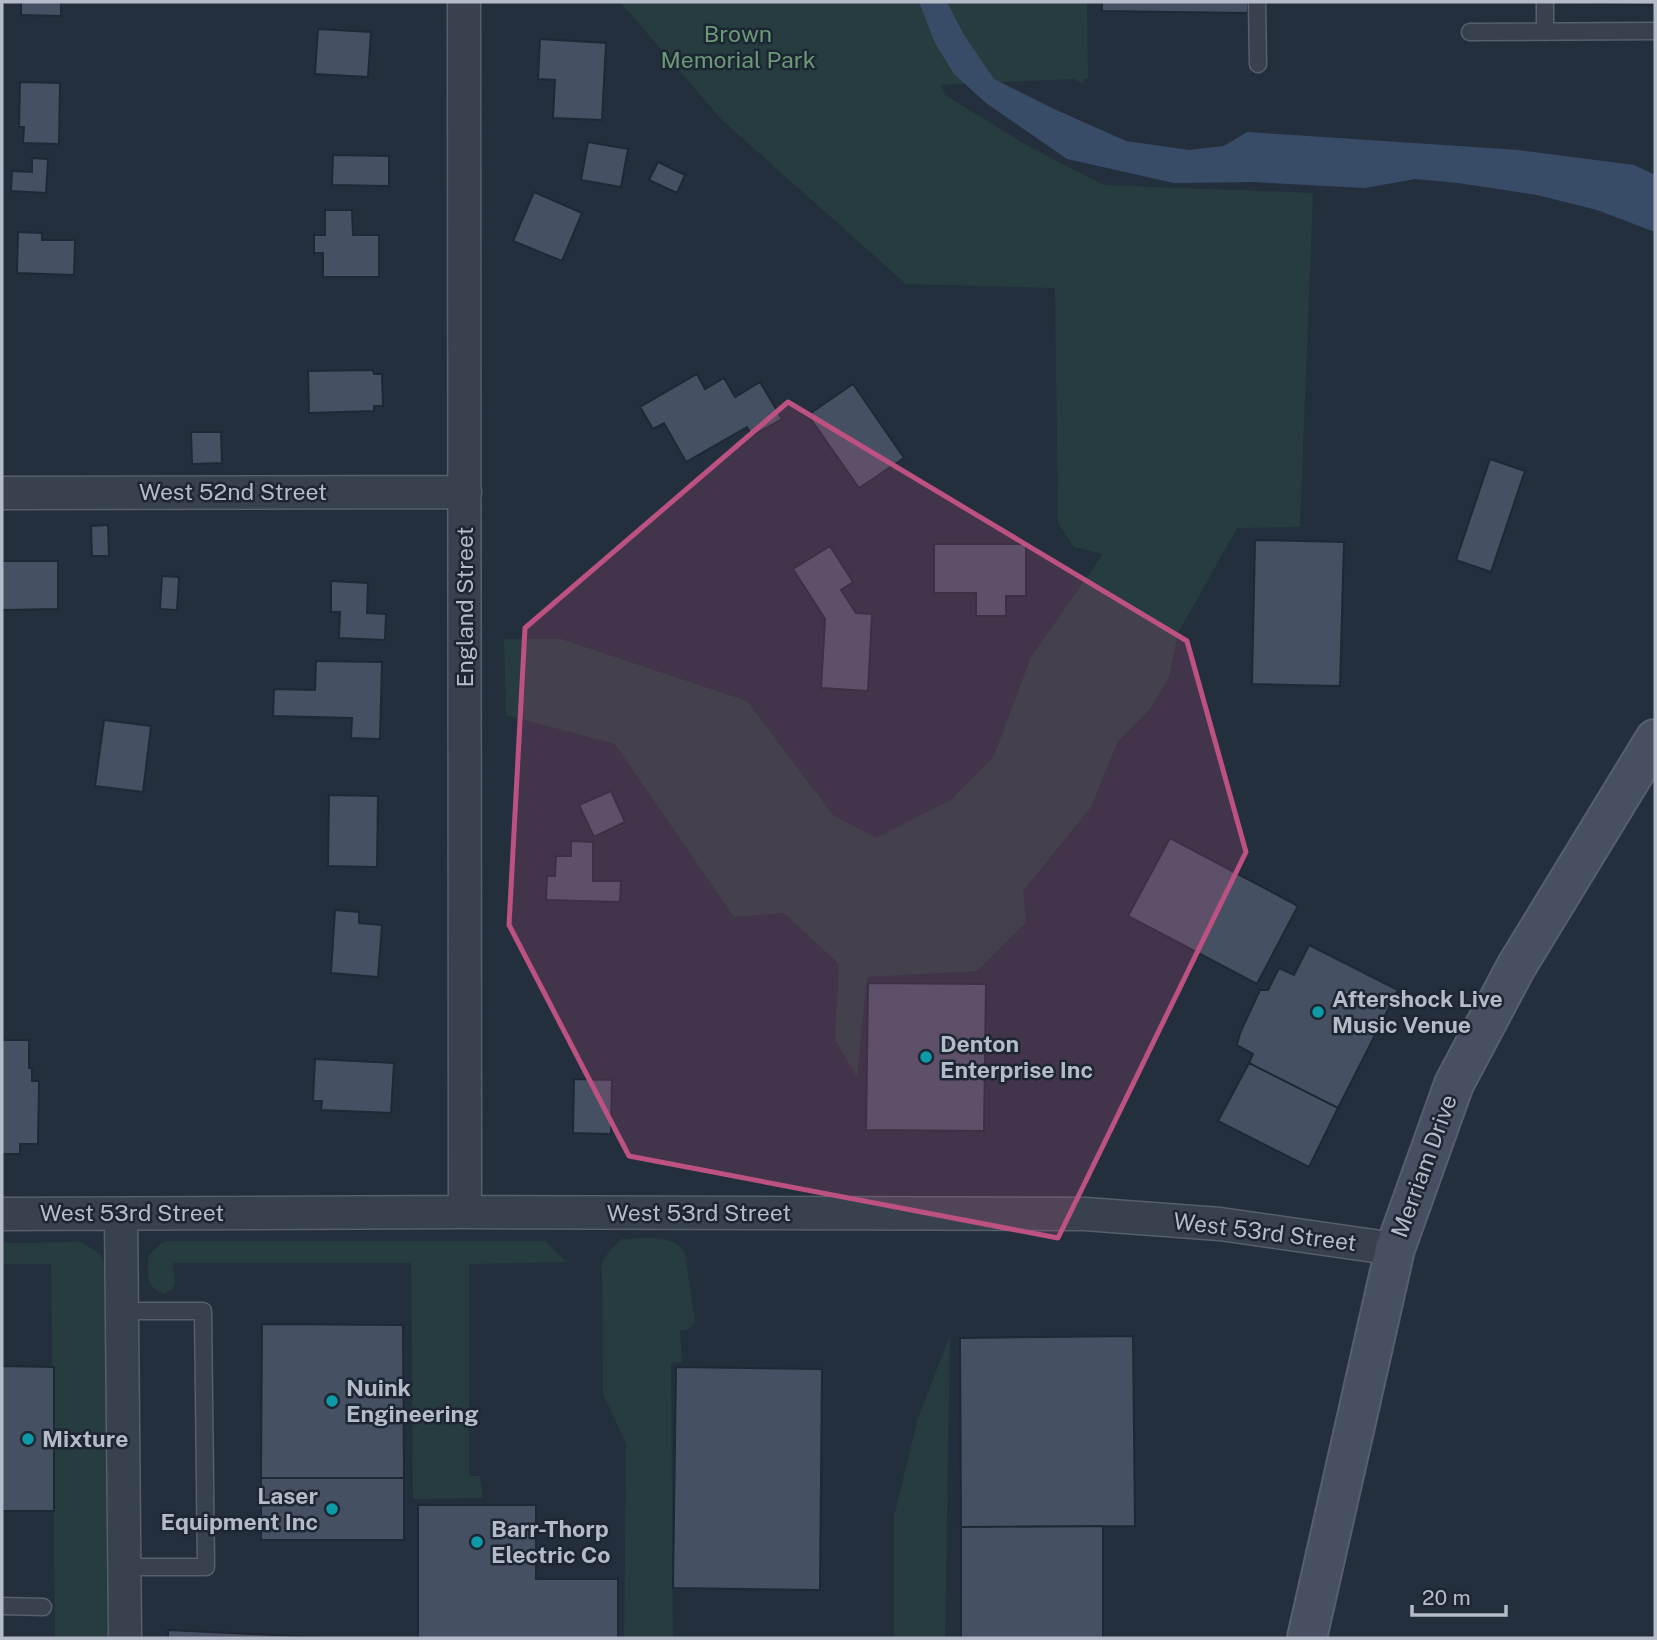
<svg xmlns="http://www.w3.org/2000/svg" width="1657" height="1640" font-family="'Public Sans',sans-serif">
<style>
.green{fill:#263c3f}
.water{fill:#394c67}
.building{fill:#455162;stroke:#1f2835;stroke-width:2}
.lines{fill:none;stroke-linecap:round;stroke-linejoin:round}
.lane-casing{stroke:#565f6c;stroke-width:19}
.street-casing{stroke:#565f6c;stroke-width:35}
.secondary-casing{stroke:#565f6c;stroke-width:42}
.lane{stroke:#38414e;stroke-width:16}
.street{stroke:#38414e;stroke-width:32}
.secondary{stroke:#465061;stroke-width:38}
.marked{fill:#bd5182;fill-opacity:0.2;stroke:#bd5182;stroke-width:5;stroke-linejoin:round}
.culture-dot{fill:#0f9aa8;stroke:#1d2633;stroke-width:2.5}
.labels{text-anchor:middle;stroke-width:5;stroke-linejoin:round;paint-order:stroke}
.park-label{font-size:23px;fill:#6b9a76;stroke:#1d2633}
.street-label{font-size:23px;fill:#b4bcc9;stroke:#1d2633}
.poi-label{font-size:23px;font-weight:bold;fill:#b4bcc9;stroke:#1d2633;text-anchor:start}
</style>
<rect width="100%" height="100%" fill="#242f3e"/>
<path class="green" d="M620,2H1087L1088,79H1083L1084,84L1074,79L940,85L945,95L1028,146L1104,185L1313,193L1300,527L1237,528L1178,633L1169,677L1150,709L1118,741L1091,807L1023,891L1026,922L977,971L867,977L857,1077L835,1040L839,964L784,913L734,917L615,744L506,715L504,639H561L747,701L833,815L876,838L951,800L994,756L1031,657L1103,554L1074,547L1058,523L1055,288L906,284L722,120Z
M622,1239C644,1239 674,1232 685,1254L695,1322L689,1329L680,1331L682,1362L671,1363L673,1638H624L626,1444L603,1394L602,1262L611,1249Z
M167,1241H546L566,1262L469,1264V1476H480L483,1498L413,1499L411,1263H173L175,1281L173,1289L164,1294C144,1286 148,1275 149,1255L161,1243Z
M81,1242L100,1254L106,1267L107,1638H55L51,1264H2V1243Z
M950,1335L945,1638H894V1516L918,1418Z"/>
<path class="water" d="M919,2H947L964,35L994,79L1054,109L1126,141L1189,150L1224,146L1247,132L1519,150L1634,165L1655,175V232L1597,210L1537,195L1458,183L1415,179L1365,188L1253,182L1174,183L1067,159L986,103L954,74L935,43Z"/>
<path class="building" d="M21,2H61V16L21,15Z
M1102,2H1248V13L1102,11Z
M1655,2V5L1556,3V2Z
M318,29L371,32L368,77L315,74Z
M540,39L606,43L602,120L553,118L555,80L538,79Z
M20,82L60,83L59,144L23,143L24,127H19Z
M588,142L628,149L621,187L581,180Z
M333,155L389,156V186L332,185Z
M32,158L48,159L46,193L11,191L12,171L32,172Z
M658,162L685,175L677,193L649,180Z
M534,192L582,213L562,261L513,241Z
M325,210H352L353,235H379V277H323V253H314V235H325Z
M18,232L42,233V240H75L74,275L17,273Z
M373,370L374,374H382L383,406H374V411L309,413L308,371Z
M697,374L705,389L724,378L735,397L760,382L782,419L752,436L747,427L686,462L664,423L653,429L640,407Z
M853,384L904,458L859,488L808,415Z
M191,432H221L222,463L192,464Z
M1490,459L1525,471L1491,572L1456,560Z
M108,525L109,556H92L91,526Z
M1255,540L1344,542L1340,686L1252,684Z
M934,544H1026V596H1006V616H976V593H934Z
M830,546L853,582L841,590L856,613L872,614L868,691L821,688L825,619L793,569Z
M2,561H58V609L2,610Z
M162,576L179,577L177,610L160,609Z
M331,581L368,583L367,613L386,614L385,640L339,638L340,612H331Z
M316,661L382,662L380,739L351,738L352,718L273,716L274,689L315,690Z
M104,720L151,726L143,792L95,786Z
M611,791L625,822L594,837L579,805Z
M329,795L378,796L377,867L328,866Z
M1170,838L1298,906L1257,984L1128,916Z
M571,841L593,842V881H621L620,902L546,900L547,876H555L556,856H571Z
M335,910L359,912V923L382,925L378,977L331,973Z
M1309,945L1398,990L1338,1108L1249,1063L1253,1054L1237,1045L1240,1033L1260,990H1268L1279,968L1294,975Z
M868,983L986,984L984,1131L866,1130Z
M2,1040H29V1068H32V1081H39L38,1144H20V1154H2Z
M315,1059L394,1063L391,1113L321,1110L322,1101H313Z
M1249,1063L1338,1108L1309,1167L1218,1121Z
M574,1079L612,1080L611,1134L573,1133Z
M262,1324L403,1325L404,1478H261Z
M1133,1336L1135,1526L961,1527L960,1338Z
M2,1366L54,1367V1511H2Z
M676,1367L822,1369L820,1590L673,1588Z
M261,1478H404V1540H261Z
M418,1505H536V1579H618V1638H418Z
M1103,1526V1638H961V1527Z
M168,1630L315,1637V1638H168Z"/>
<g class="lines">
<g class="lane-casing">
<path id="lane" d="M1257,2L1258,64
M1545,2V32
M1470,32L1655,31
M122,1311H203L206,1567H124
M2,1606L43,1607"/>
</g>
<g class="street-casing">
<path id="street" d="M464,2L465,1212
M2,493L465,492
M2,1214L465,1212L1085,1214L1220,1224L1395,1249
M121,1214L125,1638"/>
</g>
<g class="secondary-casing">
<path id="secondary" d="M1307,1638L1395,1249L1454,1084L1516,967L1655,739"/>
</g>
<use href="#lane" class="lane"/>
<use href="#street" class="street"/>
<use href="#secondary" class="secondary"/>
</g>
<path class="marked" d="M788,402L1187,641L1246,852L1058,1238L629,1156L509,925L525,628Z"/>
<g class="culture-dot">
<circle cx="1318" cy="1012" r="7"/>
<circle cx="926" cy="1057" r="7"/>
<circle cx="332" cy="1401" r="7"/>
<circle cx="28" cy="1439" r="7"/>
<circle cx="332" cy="1509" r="7"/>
<circle cx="477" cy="1542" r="7"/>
</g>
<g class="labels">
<g class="park-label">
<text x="738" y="42">Brown<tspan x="738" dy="26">Memorial Park</tspan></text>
</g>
<g class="street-label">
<text x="233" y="500">West 52nd Street</text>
<text transform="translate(465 607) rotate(-90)" y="8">England Street</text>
<text transform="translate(1424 1166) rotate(-70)" y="8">Merriam Drive</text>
<text x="132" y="1221">West 53rd Street</text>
<text x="699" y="1221">West 53rd Street</text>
<text transform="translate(1265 1232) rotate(7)" y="8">West 53rd Street</text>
</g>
<g class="poi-label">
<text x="1332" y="1007">Aftershock Live<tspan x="1332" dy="26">Music Venue</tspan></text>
<text x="940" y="1052">Denton<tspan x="940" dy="26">Enterprise Inc</tspan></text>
<text x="346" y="1396">Nuink<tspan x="346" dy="26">Engineering</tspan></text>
<text x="42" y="1447">Mixture</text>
<text x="318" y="1504" text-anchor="end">Laser<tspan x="318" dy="26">Equipment Inc</tspan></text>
<text x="491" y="1537">Barr-Thorp<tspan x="491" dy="26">Electric Co</tspan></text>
</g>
</g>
<rect width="1657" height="1640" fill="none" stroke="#b4bcc9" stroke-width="7"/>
<path d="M1412 1605v10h94v-10" fill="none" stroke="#b4bcc9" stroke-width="3.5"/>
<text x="1422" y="1605" font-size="21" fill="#b4bcc9" stroke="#1d2633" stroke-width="5" paint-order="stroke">20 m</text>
</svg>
